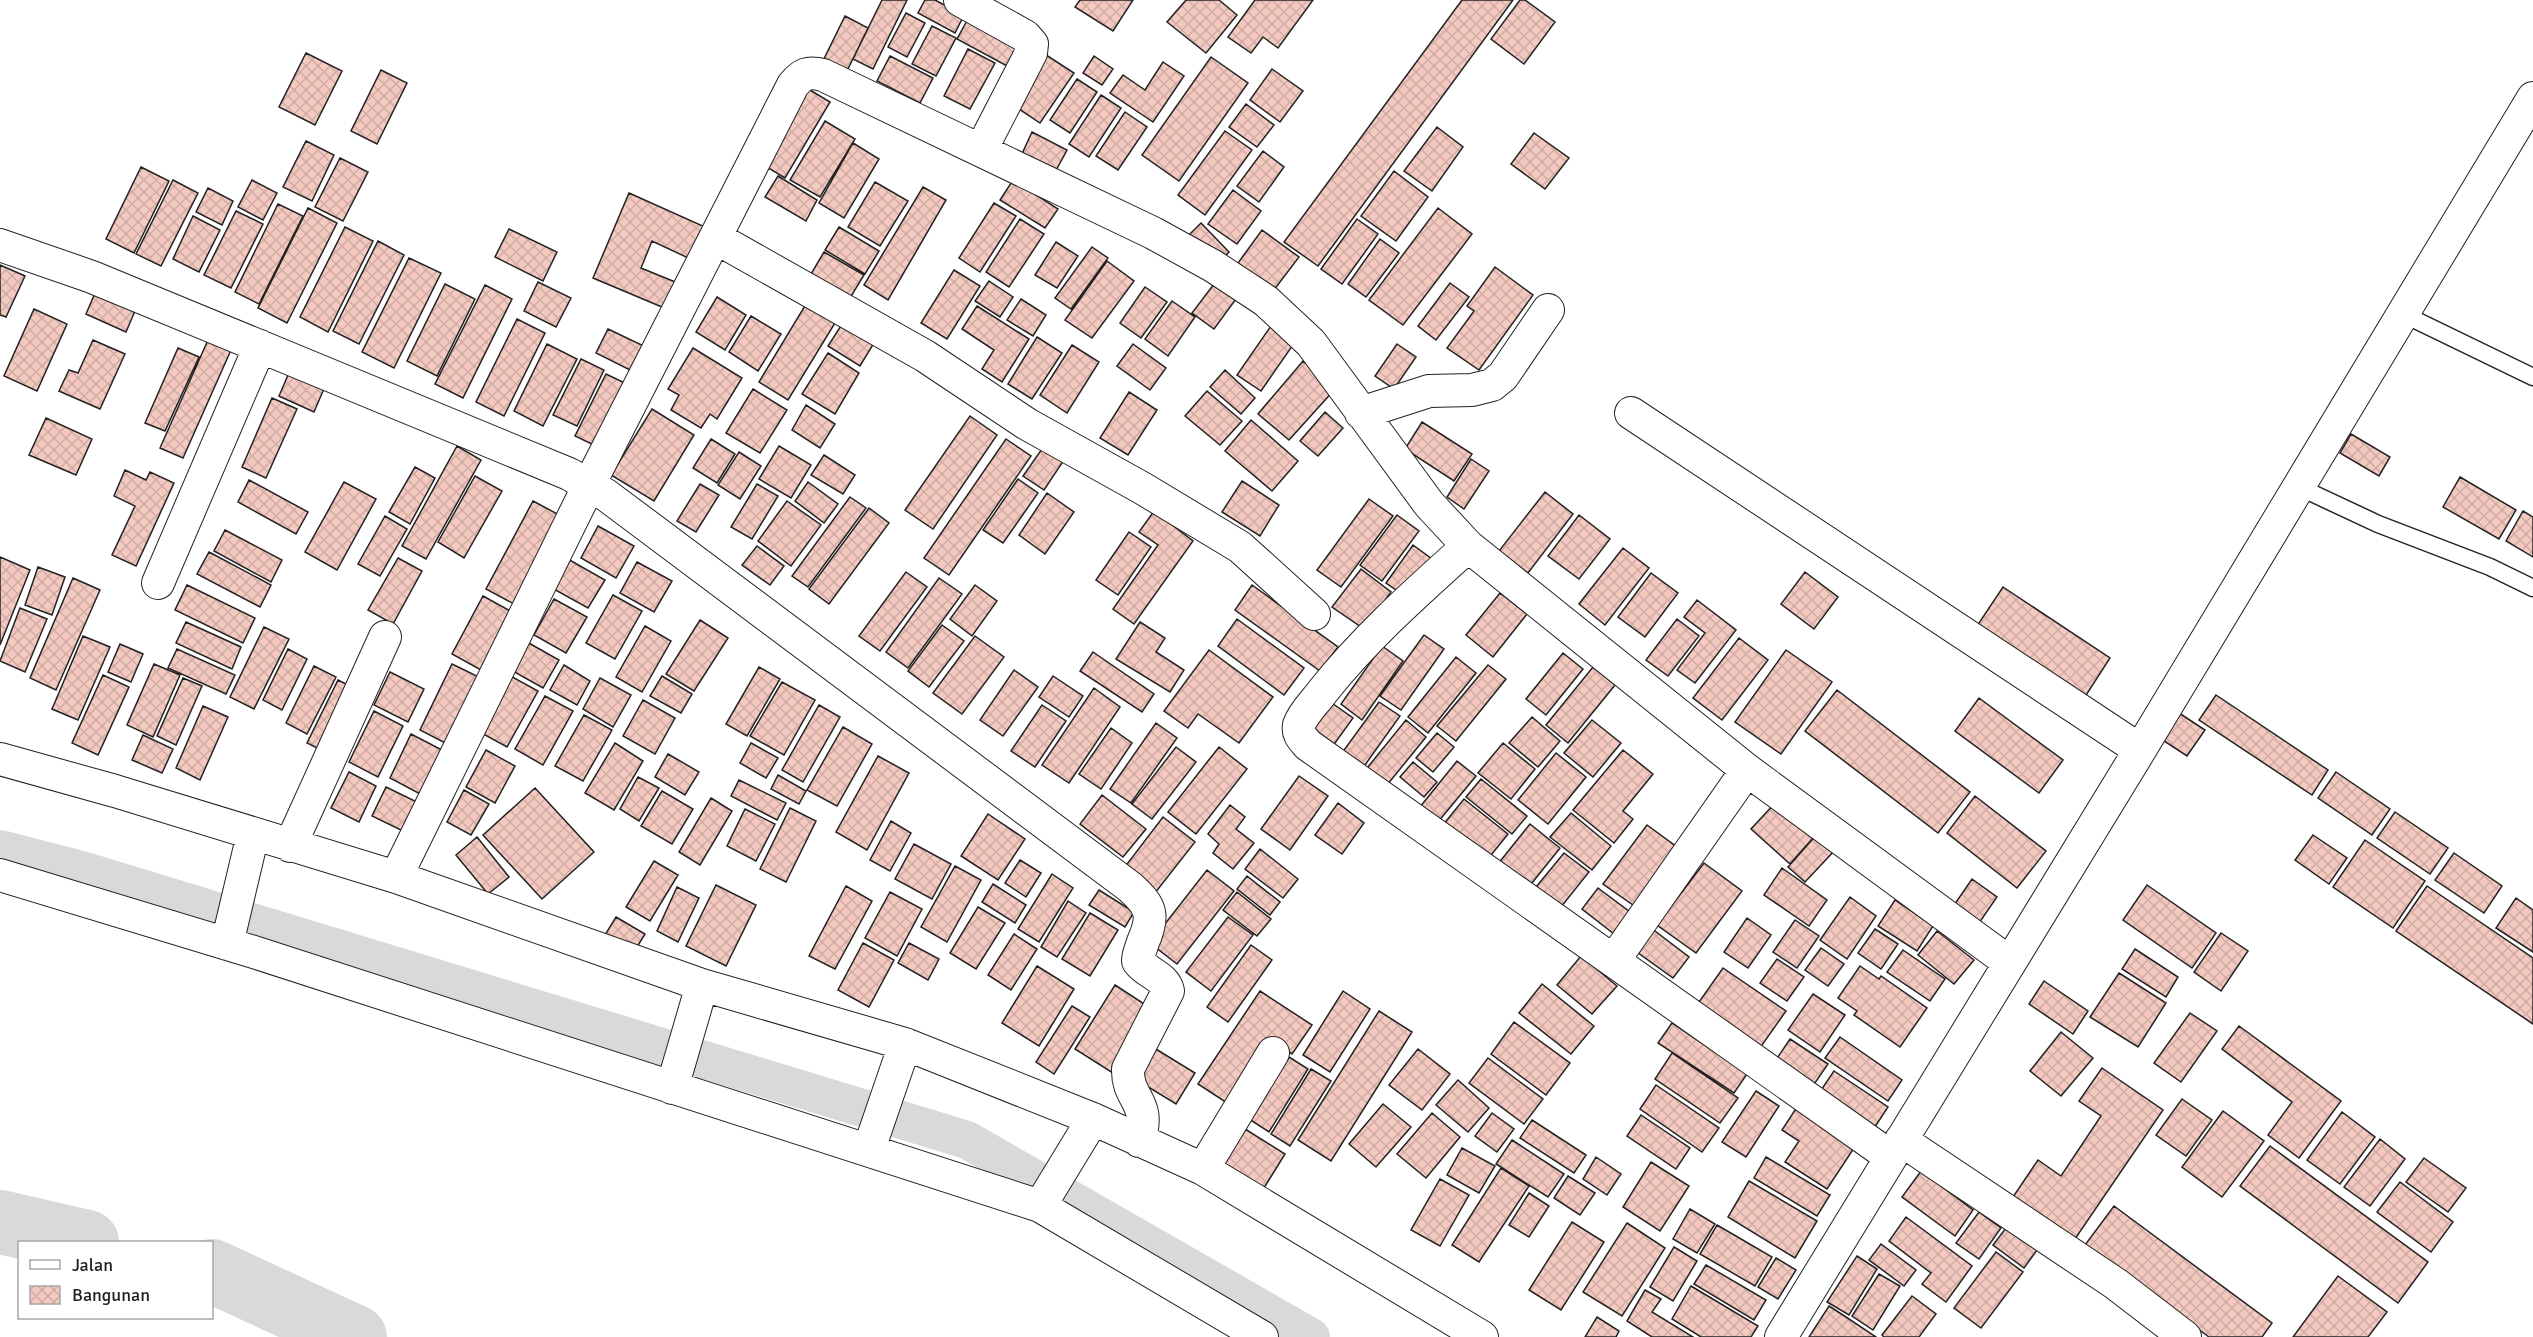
<svg xmlns="http://www.w3.org/2000/svg" width="2533" height="1337" font-family="Signika,sans-serif">
<style>
.lines{fill:none;stroke-linecap:round;stroke-linejoin:round}
.canal{stroke:#d9d9d9;stroke-width:38}
.river{stroke:#d9d9d9;stroke-width:64}
.building{fill:url(#building-cross-hatch);stroke:#222;stroke-width:1.5}
.lane-casing{stroke:#222;stroke-width:19}
.street-casing{stroke:#222;stroke-width:34}
.lane{stroke:#fff;stroke-width:16}
.street{stroke:#fff;stroke-width:32}
</style>
<defs>
<pattern id="building-cross-hatch" width="8" height="8" patternUnits="userSpaceOnUse" patternTransform="scale(1.5)"><rect width="8" height="8" fill="#f3c9c0"/><path d="M0 0l8 8M0 8l8-8" fill="none" stroke="#d0aca5"/></pattern>
</defs>
<rect width="100%" height="100%" fill="#fff"/>
<g class="lines">
<path class="canal" d="M0,849L85,871L967,1140L1311,1337"/>
<path class="river" d="M0,1222L87,1242
M212,1271L355,1337"/>
</g>
<path class="building" d="M882,0H907L873,69L853,59Z
M925,0H935L964,15L955,33L918,13Z
M1080,0H1133L1113,31L1075,7Z
M1186,0H1219L1237,15L1206,53L1167,22Z
M1255,0H1313L1278,48L1263,37L1251,53L1228,37Z
M1462,0H1513L1318,266L1284,242Z
M1520,0H1525L1555,22L1524,64L1491,39Z
M906,13L925,23L907,57L888,47Z
M845,16L868,28L845,75L822,63Z
M968,19L1018,45L1007,66L957,39Z
M932,26L956,38L936,76L912,64Z
M968,49L995,63L970,109L944,96Z
M306,53L342,71L315,125L279,107Z
M1043,53L1074,73L1040,123L1010,103Z
M890,56L933,78L920,103L877,81Z
M1094,56L1113,69L1102,85L1083,73Z
M1211,57L1248,83L1179,181L1142,155Z
M1163,62L1184,76L1153,122L1110,93L1123,75L1145,90Z
M1272,69L1303,91L1280,122L1250,100Z
M381,70L407,83L377,144L351,131Z
M1077,79L1097,92L1070,133L1050,120Z
M805,87L830,102L785,178L760,163Z
M1101,95L1121,108L1089,157L1069,144Z
M1246,104L1274,125L1257,147L1229,127Z
M1125,112L1147,127L1118,170L1096,156Z
M825,121L855,139L820,197L790,180Z
M1437,127L1463,147L1432,191L1404,171Z
M1225,131L1252,150L1205,215L1178,195Z
M1032,132L1067,150L1054,174L1021,156Z
M1534,133L1569,158L1545,189L1511,164Z
M306,141L334,155L312,201L283,187Z
M853,143L879,159L844,218L819,203Z
M1263,151L1284,167L1259,202L1237,186Z
M340,158L368,172L343,221L315,207Z
M141,167L169,181L134,253L106,239Z
M1394,171L1428,197L1396,241L1361,216Z
M778,176L817,200L806,221L765,197Z
M173,180L198,193L161,266L136,254Z
M252,180L277,193L263,220L238,207Z
M1013,180L1058,209L1045,228L1000,200Z
M875,182L908,201L880,246L848,227Z
M923,187L946,200L888,300L864,285Z
M208,188L233,201L222,225L196,212Z
M1233,190L1261,211L1237,244L1208,224Z
M629,193L714,231L699,263L652,241L641,268L680,284L669,310L593,278Z
M994,203L1016,216L980,272L959,258Z
M278,204L303,216L259,304L235,292Z
M308,208L337,223L287,323L258,308Z
M1438,208L1472,234L1403,325L1369,300Z
M236,211L263,224L231,288L204,275Z
M193,216L220,230L199,272L173,259Z
M1020,219L1044,234L1009,287L986,272Z
M1357,219L1378,234L1342,284L1321,269Z
M1201,223L1229,252L1217,264L1189,235Z
M345,227L373,241L328,332L300,317Z
M839,227L879,251L865,274L825,250Z
M509,229L557,252L543,281L495,257Z
M1262,230L1299,257L1274,290L1238,263Z
M1380,239L1399,253L1366,297L1348,284Z
M378,241L404,255L359,344L333,331Z
M1056,242L1078,256L1057,288L1035,275Z
M1092,247L1108,258L1071,309L1055,298Z
M824,252L864,275L850,298L811,274Z
M409,258L441,273L394,368L362,352Z
M1107,261L1134,281L1092,338L1065,320Z
M0,265L25,276L6,317L0,315Z
M1495,267L1533,295L1479,370L1447,348L1474,311L1467,306Z
M954,270L980,286L947,339L921,323Z
M989,281L1013,297L1000,317L975,301Z
M538,282L571,298L556,327L524,311Z
M1450,283L1469,297L1436,340L1418,326Z
M445,284L475,299L437,376L407,361Z
M1214,284L1236,299L1214,329L1192,313Z
M485,285L512,299L463,398L435,384Z
M1145,287L1167,302L1141,338L1120,323Z
M95,293L135,311L126,332L86,314Z
M717,297L746,315L725,350L696,332Z
M1021,299L1046,315L1033,336L1007,320Z
M1172,301L1195,317L1168,356L1145,339Z
M806,304L835,323L788,400L759,382Z
M977,306L1029,339L1002,382L982,369L994,350L962,329Z
M34,309L67,324L37,391L4,376Z
M751,316L781,334L758,371L729,352Z
M846,318L877,338L860,366L828,346Z
M517,319L545,333L504,416L476,402Z
M1273,323L1297,339L1261,391L1237,375Z
M608,329L648,348L636,373L596,353Z
M1037,337L1062,353L1032,399L1008,384Z
M93,340L125,354L100,409L59,391L69,370L78,373Z
M208,340L231,350L183,458L160,448Z
M547,344L577,359L543,426L514,411Z
M1133,344L1166,368L1150,390L1117,366Z
M1397,344L1416,357L1394,389L1375,376Z
M1072,345L1099,362L1067,413L1040,395Z
M178,348L199,357L165,431L145,423Z
M693,348L742,378L717,419L710,414L701,428L671,410L679,395L668,389Z
M828,353L859,373L835,414L802,394Z
M581,359L604,370L577,426L553,415Z
M1303,361L1335,389L1289,440L1258,414Z
M291,368L326,384L314,412L279,396Z
M1225,370L1255,398L1241,414L1210,387Z
M606,374L631,386L600,448L575,436Z
M753,389L787,410L760,453L726,433Z
M1207,391L1242,421L1220,445L1185,416Z
M1129,392L1157,410L1128,455L1100,438Z
M272,398L297,409L266,478L242,467Z
M806,405L835,424L820,448L792,430Z
M652,409L694,435L654,501L611,475Z
M1325,412L1343,428L1318,456L1300,441Z
M970,416L997,435L933,529L905,510Z
M46,418L92,439L76,475L29,455Z
M1251,420L1298,461L1272,491L1225,451Z
M1422,422L1472,454L1454,481L1405,449Z
M2351,434L2390,457L2379,476L2340,453Z
M711,439L735,454L717,483L693,468Z
M1006,439L1031,456L949,575L924,558Z
M457,446L481,460L426,559L402,546Z
M779,446L811,465L791,498L759,479Z
M1044,446L1064,460L1044,490L1023,476Z
M739,452L761,466L740,499L718,485Z
M824,455L855,475L843,494L811,475Z
M1471,459L1489,471L1464,509L1447,497Z
M415,467L435,478L410,524L389,512Z
M125,470L146,480L150,472L174,483L136,566L112,555L135,506L114,496Z
M475,476L502,491L464,558L438,542Z
M2460,477L2516,510L2499,539L2443,507Z
M1018,479L1038,493L1003,543L983,530Z
M249,480L308,512L296,534L238,502Z
M1242,481L1279,505L1260,536L1222,512Z
M344,482L376,499L337,570L305,552Z
M808,482L838,504L824,523L795,501Z
M700,484L719,495L696,532L677,521Z
M757,484L778,496L752,539L731,527Z
M1545,492L1573,514L1528,573L1499,551Z
M1047,493L1074,512L1045,554L1019,535Z
M850,497L866,508L808,587L792,576Z
M1369,499L1393,516L1341,587L1317,570Z
M533,501L563,517L516,605L486,589Z
M787,501L821,525L791,566L758,541Z
M869,508L889,523L829,604L809,589Z
M1154,511L1193,541L1134,624L1113,609L1158,545L1139,532Z
M2523,511L2533,517V557L2506,541Z
M1397,515L1419,531L1382,581L1360,565Z
M1579,515L1610,539L1579,579L1548,556Z
M385,516L407,529L380,576L358,564Z
M598,526L634,546L616,578L581,558Z
M225,530L282,560L271,582L214,551Z
M1129,532L1151,547L1118,595L1096,580Z
M1413,545L1432,559L1405,596L1386,583Z
M757,546L784,566L770,585L742,565Z
M1623,548L1649,568L1605,625L1579,604Z
M209,552L271,585L260,607L197,574Z
M0,557L30,570L0,645Z
M398,558L422,571L393,624L368,610Z
M566,558L605,580L588,608L550,587Z
M637,562L672,581L654,612L620,593Z
M38,567L65,577L52,615L25,605Z
M1361,569L1391,592L1364,629L1332,607Z
M906,572L927,587L880,651L859,636Z
M1805,572L1838,597L1814,629L1781,604Z
M1651,573L1678,593L1645,637L1618,617Z
M73,578L100,590L56,690L30,678Z
M939,578L962,594L908,668L886,652Z
M187,585L255,618L243,643L175,610Z
M975,585L997,601L972,636L950,619Z
M1252,585L1338,647L1320,671L1235,610Z
M2003,587L2110,658L2081,703L1973,632Z
M1500,593L1527,614L1493,657L1466,635Z
M613,595L642,611L615,659L586,643Z
M483,596L512,612L481,670L452,654Z
M554,599L587,617L566,653L534,635Z
M1697,600L1736,630L1695,683L1677,670L1705,633L1684,617Z
M20,608L47,619L25,672L0,661Z
M1237,619L1304,668L1284,695L1218,646Z
M1677,619L1699,636L1668,676L1646,660Z
M700,620L728,638L694,691L666,674Z
M186,622L241,647L232,669L176,643Z
M1140,622L1165,638L1156,652L1184,670L1170,692L1116,659Z
M942,625L964,641L929,687L908,671Z
M645,626L671,641L642,692L616,677Z
M264,627L289,639L254,709L230,697Z
M1424,635L1444,649L1401,710L1380,696Z
M83,636L110,647L78,720L52,709Z
M975,636L1004,657L962,714L933,693Z
M1739,638L1768,660L1722,720L1693,698Z
M527,642L559,660L543,688L511,670Z
M120,644L143,654L131,682L108,672Z
M1382,646L1403,661L1362,720L1341,704Z
M177,649L235,675L226,694L168,668Z
M288,649L307,659L282,710L263,700Z
M1209,650L1273,697L1239,743L1198,714L1188,728L1164,711Z
M1786,650L1832,682L1781,754L1735,722Z
M1093,652L1154,694L1142,712L1080,671Z
M1563,653L1583,669L1546,715L1526,699Z
M1456,657L1476,673L1428,733L1408,717Z
M154,664L180,675L153,737L127,725Z
M452,664L483,679L451,746L420,730Z
M564,665L590,681L577,705L550,690Z
M1488,665L1506,679L1456,741L1437,726Z
M314,666L336,677L307,734L286,723Z
M759,667L780,679L747,736L726,724Z
M1593,667L1615,685L1568,743L1546,725Z
M1014,670L1038,687L1003,736L980,720Z
M390,672L424,689L408,722L374,705Z
M507,674L538,691L507,747L476,730Z
M103,675L129,687L98,755L72,743Z
M662,676L692,694L681,713L650,696Z
M1053,676L1083,696L1069,717L1039,697Z
M183,678L202,686L176,745L157,736Z
M600,678L631,695L613,727L583,709Z
M338,680L360,691L329,754L307,743Z
M782,682L815,700L784,755L750,736Z
M1094,688L1120,707L1069,783L1042,765Z
M1837,690L1970,792L1938,833L1805,731Z
M2216,695L2328,770L2312,795L2199,720Z
M545,696L573,711L543,765L515,749Z
M1979,698L2063,760L2039,793L1955,731Z
M643,700L675,718L655,754L623,736Z
M1329,701L1353,718L1330,750L1306,733Z
M1379,702L1400,716L1360,772L1339,757Z
M819,705L840,717L803,782L782,770Z
M1042,705L1066,721L1035,767L1011,751Z
M203,706L228,717L200,780L176,768Z
M374,711L403,726L378,777L349,762Z
M2179,713L2205,730L2187,756L2161,739Z
M584,715L612,730L583,781L555,766Z
M1532,717L1560,741L1538,767L1509,743Z
M1406,720L1426,737L1383,790L1363,773Z
M1592,720L1621,743L1593,777L1564,753Z
M1156,723L1177,738L1131,803L1110,789Z
M843,727L872,744L837,806L807,790Z
M1111,728L1132,743L1101,789L1079,774Z
M1437,733L1454,747L1433,772L1416,758Z
M411,734L444,751L422,795L390,778Z
M143,735L173,749L162,773L132,760Z
M615,743L643,761L614,810L585,793Z
M751,743L778,758L766,778L740,763Z
M1503,743L1535,769L1511,799L1478,773Z
M1176,747L1196,762L1152,819L1132,804Z
M1219,747L1247,769L1196,834L1168,812Z
M486,750L515,766L495,803L466,787Z
M1623,750L1653,774L1623,811L1633,819L1614,843L1573,810Z
M1556,753L1586,777L1548,824L1518,800Z
M668,754L699,772L685,795L655,777Z
M878,756L909,773L867,850L836,832Z
M1457,761L1476,776L1438,822L1420,807Z
M1413,762L1437,782L1424,797L1400,777Z
M349,772L376,786L359,822L331,808Z
M2336,772L2390,809L2372,835L2318,798Z
M778,775L806,791L799,804L771,789Z
M1299,776L1328,796L1290,850L1261,829Z
M638,777L659,788L639,821L620,809Z
M1481,779L1527,816L1512,834L1466,797Z
M739,780L786,803L777,820L731,796Z
M386,787L419,803L405,832L372,816Z
M535,788L594,852L542,899L483,835Z
M464,790L489,804L471,835L447,822Z
M662,791L693,809L672,844L641,826Z
M1102,795L1146,829L1123,857L1080,824Z
M1975,796L2046,851L2017,888L1947,833Z
M711,798L732,811L700,865L679,852Z
M1464,799L1508,834L1483,865L1439,830Z
M1338,803L1364,823L1342,854L1315,835Z
M1775,803L1813,838L1790,864L1751,829Z
M1230,805L1245,817L1236,829L1254,843L1233,869L1213,853L1219,844L1208,834Z
M790,808L816,821L786,882L760,869Z
M745,809L775,824L756,861L727,846Z
M2395,812L2448,848L2430,874L2377,838Z
M1571,813L1611,846L1592,870L1550,837Z
M988,814L1025,839L998,880L961,856Z
M1163,817L1195,842L1155,893L1124,868Z
M891,821L911,833L890,871L870,860Z
M1530,824L1560,848L1524,893L1494,869Z
M1647,825L1677,847L1633,905L1603,884Z
M1818,833L1836,849L1805,882L1788,867Z
M2313,835L2347,858L2329,884L2295,860Z
M477,837L509,877L488,894L456,855Z
M2365,840L2425,881L2393,928L2333,887Z
M914,844L951,864L932,899L895,879Z
M1260,849L1298,879L1283,898L1245,869Z
M1564,853L1589,872L1557,912L1532,892Z
M2454,853L2502,886L2484,913L2435,880Z
M1020,860L1041,873L1026,897L1005,883Z
M654,861L678,875L650,921L626,907Z
M1704,863L1742,891L1696,953L1657,925Z
M955,866L981,880L947,942L921,927Z
M1782,868L1827,900L1809,926L1764,895Z
M1207,870L1234,891L1177,964L1150,943Z
M1052,874L1073,888L1039,942L1018,929Z
M1247,876L1280,902L1270,915L1237,889Z
M1972,879L1997,897L1977,926L1952,908Z
M993,884L1026,905L1015,923L982,902Z
M716,885L756,905L726,966L686,946Z
M2147,885L2216,933L2192,968L2123,920Z
M846,886L872,901L835,969L809,956Z
M2427,886L2533,958V1024L2396,931Z
M677,887L699,898L678,942L657,931Z
M1598,888L1630,912L1614,934L1582,909Z
M1099,890L1134,912L1125,927L1089,905Z
M890,892L922,909L897,956L865,938Z
M1237,892L1271,919L1257,936L1223,910Z
M1850,897L1876,916L1847,959L1820,940Z
M2516,898L2533,910V952L2496,928Z
M1895,900L1933,926L1917,951L1878,926Z
M1068,901L1086,913L1057,957L1041,947Z
M978,907L1005,923L976,969L950,953Z
M1090,913L1118,930L1090,976L1062,959Z
M616,917L645,934L634,952L605,935Z
M1228,917L1253,935L1211,991L1186,972Z
M1747,918L1771,935L1748,968L1724,952Z
M1795,920L1819,936L1797,968L1773,952Z
M1647,925L1689,957L1673,978L1630,947Z
M1875,929L1898,944L1881,969L1858,953Z
M1937,931L1974,960L1954,984L1918,955Z
M2221,933L2248,951L2221,991L2194,972Z
M1014,934L1037,949L1011,990L988,975Z
M863,943L894,960L869,1007L838,990Z
M909,943L939,959L928,980L898,963Z
M1251,945L1272,960L1228,1022L1207,1007Z
M1821,948L1844,964L1828,986L1805,970Z
M2135,949L2178,977L2166,997L2122,969Z
M1903,950L1945,979L1930,1001L1887,972Z
M1581,956L1617,986L1592,1014L1557,985Z
M1777,959L1804,977L1787,1001L1760,983Z
M1037,966L1074,989L1039,1046L1002,1023Z
M1860,966L1879,979L1881,976L1927,1008L1900,1047L1854,1015L1857,1011L1838,998Z
M1723,968L1786,1011L1755,1055L1692,1012Z
M2119,973L2166,1003L2138,1047L2090,1017Z
M2044,981L2088,1011L2073,1034L2029,1004Z
M1542,984L1594,1026L1571,1054L1519,1013Z
M1115,985L1155,1011L1116,1075L1075,1049Z
M1260,991L1312,1025L1292,1054L1269,1039L1227,1103L1198,1084Z
M1343,991L1370,1009L1330,1072L1303,1055Z
M1813,994L1845,1015L1820,1052L1788,1030Z
M1072,1006L1090,1017L1054,1074L1036,1062Z
M1379,1011L1412,1032L1331,1161L1298,1140Z
M2190,1013L2217,1031L2181,1082L2154,1063Z
M1514,1022L1570,1063L1546,1095L1491,1054Z
M1672,1023L1747,1074L1734,1093L1658,1043Z
M2239,1026L2341,1101L2299,1158L2268,1135L2292,1102L2222,1049Z
M2061,1032L2093,1058L2061,1096L2030,1071Z
M1840,1037L1902,1080L1888,1101L1825,1058Z
M1790,1039L1828,1064L1806,1096L1769,1070Z
M1151,1046L1195,1073L1176,1104L1132,1077Z
M1418,1049L1450,1074L1422,1110L1389,1085Z
M1672,1053L1738,1098L1720,1123L1655,1079Z
M1289,1057L1308,1069L1269,1132L1249,1119Z
M1488,1058L1543,1099L1524,1124L1469,1083Z
M2102,1068L2163,1110L2075,1239L2013,1197L2038,1160L2061,1176L2101,1116L2079,1101Z
M1311,1069L1331,1081L1290,1146L1271,1134Z
M1834,1071L1888,1107L1869,1136L1815,1099Z
M1458,1080L1489,1108L1468,1132L1436,1105Z
M1656,1085L1719,1128L1702,1152L1640,1109Z
M1756,1091L1779,1106L1746,1157L1722,1142Z
M2182,1099L2212,1120L2186,1156L2156,1135Z
M1383,1104L1411,1127L1376,1167L1349,1144Z
M1797,1107L1856,1145L1827,1189L1785,1162L1799,1141L1782,1130Z
M2223,1111L2264,1141L2222,1197L2182,1167Z
M2342,1112L2375,1137L2340,1184L2307,1160Z
M1432,1113L1460,1137L1426,1178L1397,1154Z
M1492,1113L1514,1129L1497,1152L1475,1136Z
M1641,1115L1690,1148L1676,1169L1627,1136Z
M1532,1120L1586,1155L1574,1173L1520,1138Z
M1245,1129L1285,1154L1264,1188L1224,1163Z
M2380,1139L2405,1159L2370,1206L2344,1187Z
M1512,1140L1564,1174L1548,1197L1496,1164Z
M2270,1146L2428,1262L2398,1303L2240,1186Z
M1462,1148L1495,1166L1479,1193L1447,1175Z
M1596,1157L1621,1174L1607,1195L1583,1179Z
M1766,1157L1830,1195L1817,1216L1754,1178Z
M2424,1158L2466,1188L2448,1212L2406,1182Z
M1651,1162L1689,1186L1660,1231L1623,1207Z
M1501,1168L1529,1186L1479,1262L1452,1245Z
M1921,1171L1973,1210L1955,1236L1902,1197Z
M1568,1176L1595,1193L1580,1215L1554,1198Z
M1440,1179L1469,1195L1440,1246L1411,1230Z
M1749,1181L1817,1221L1795,1258L1728,1217Z
M2400,1182L2453,1222L2431,1252L2377,1212Z
M1529,1193L1549,1206L1529,1237L1509,1225Z
M2114,1206L2272,1323L2262,1337H2209L2085,1245Z
M1690,1209L1715,1224L1697,1253L1673,1239Z
M1979,1212L2001,1228L1979,1259L1956,1243Z
M1906,1217L1972,1266L1946,1302L1922,1284L1931,1273L1889,1241Z
M1572,1222L1604,1242L1561,1310L1529,1290Z
M1627,1223L1665,1248L1622,1316L1583,1292Z
M1717,1225L1772,1257L1755,1286L1700,1254Z
M2006,1228L2037,1250L2024,1268L1993,1245Z
M1881,1244L1916,1270L1904,1286L1869,1260Z
M1674,1247L1697,1261L1673,1301L1650,1287Z
M1996,1252L2023,1272L1981,1328L1954,1308Z
M1857,1256L1877,1269L1849,1315L1827,1302Z
M1776,1258L1796,1270L1778,1299L1758,1287Z
M1706,1265L1766,1300L1754,1320L1694,1284Z
M1879,1274L1900,1286L1873,1330L1852,1316Z
M2338,1276L2387,1312L2368,1337H2293Z
M1691,1286L1758,1326L1751,1337H1701L1672,1319Z
M1645,1290L1661,1299L1652,1312L1693,1337H1652L1627,1321Z
M1912,1296L1936,1314L1919,1337H1884L1882,1335Z
M1829,1306L1846,1317L1876,1337H1809Z
M1597,1317L1619,1331L1616,1337H1585Z"/>
<g class="lines">
<g class="lane-casing">
<path id="lane" d="M2403,314L2533,377
M2299,487L2378,524L2490,567L2533,588"/>
</g>
<g class="street-casing">
<path id="street" d="M960,0L1025,36L1032,44L1031,53L981,150
M716,238L925,356L1027,424L1142,488L1240,547L1314,614
M0,245L92,277L569,474L606,495L1130,887C1151,906 1155,915 1143,942C1141,949 1138,954 1138,961C1146,973 1165,976 1168,991L1128,1069C1127,1101 1152,1100 1139,1141
M1361,413L1429,391L1472,390L1492,385L1503,376L1548,310
M1631,413L2140,750
M1468,546C1417,592 1366,637 1323,691C1316,701 1303,713 1299,725C1297,734 1303,739 1308,745L1891,1157
M158,583L260,346
M0,759L115,791L396,877L702,985L905,1044L1093,1119L1203,1169L1482,1337
M290,846L385,637
M0,875L257,953L1040,1206L1262,1337
M396,877L589,485L793,85C802,74 808,71 823,75L1153,233L1213,266L1266,301L1311,343L1429,504L1468,546L1747,770L2010,963
M227,944L253,834
M1614,960L1747,770
M672,1088L702,985
M1901,1140L2116,1284L2185,1337
M869,1149L905,1044
M1203,1169L1273,1053
M1040,1206L1093,1119
M1781,1337L2140,750L2533,98"/>
</g>
<use href="#lane" class="lane"/>
<use href="#street" class="street"/>
</g>
<rect x="18" y="1241" width="195" height="78" fill="#ffffff" stroke="#a7a7a7" stroke-width="1.5"/>
<rect x="30" y="1260" width="30" height="9" fill="#ffffff" stroke="#a7a7a7" stroke-width="1.5"/>
<text x="72" y="1271" font-size="18" fill="#222222">Jalan</text>
<rect x="30" y="1286" width="30" height="18" fill="url(#building-cross-hatch)" stroke="#a7a7a7" stroke-width="1.5"/>
<text x="72" y="1301" font-size="18" fill="#222222">Bangunan</text>
</svg>
